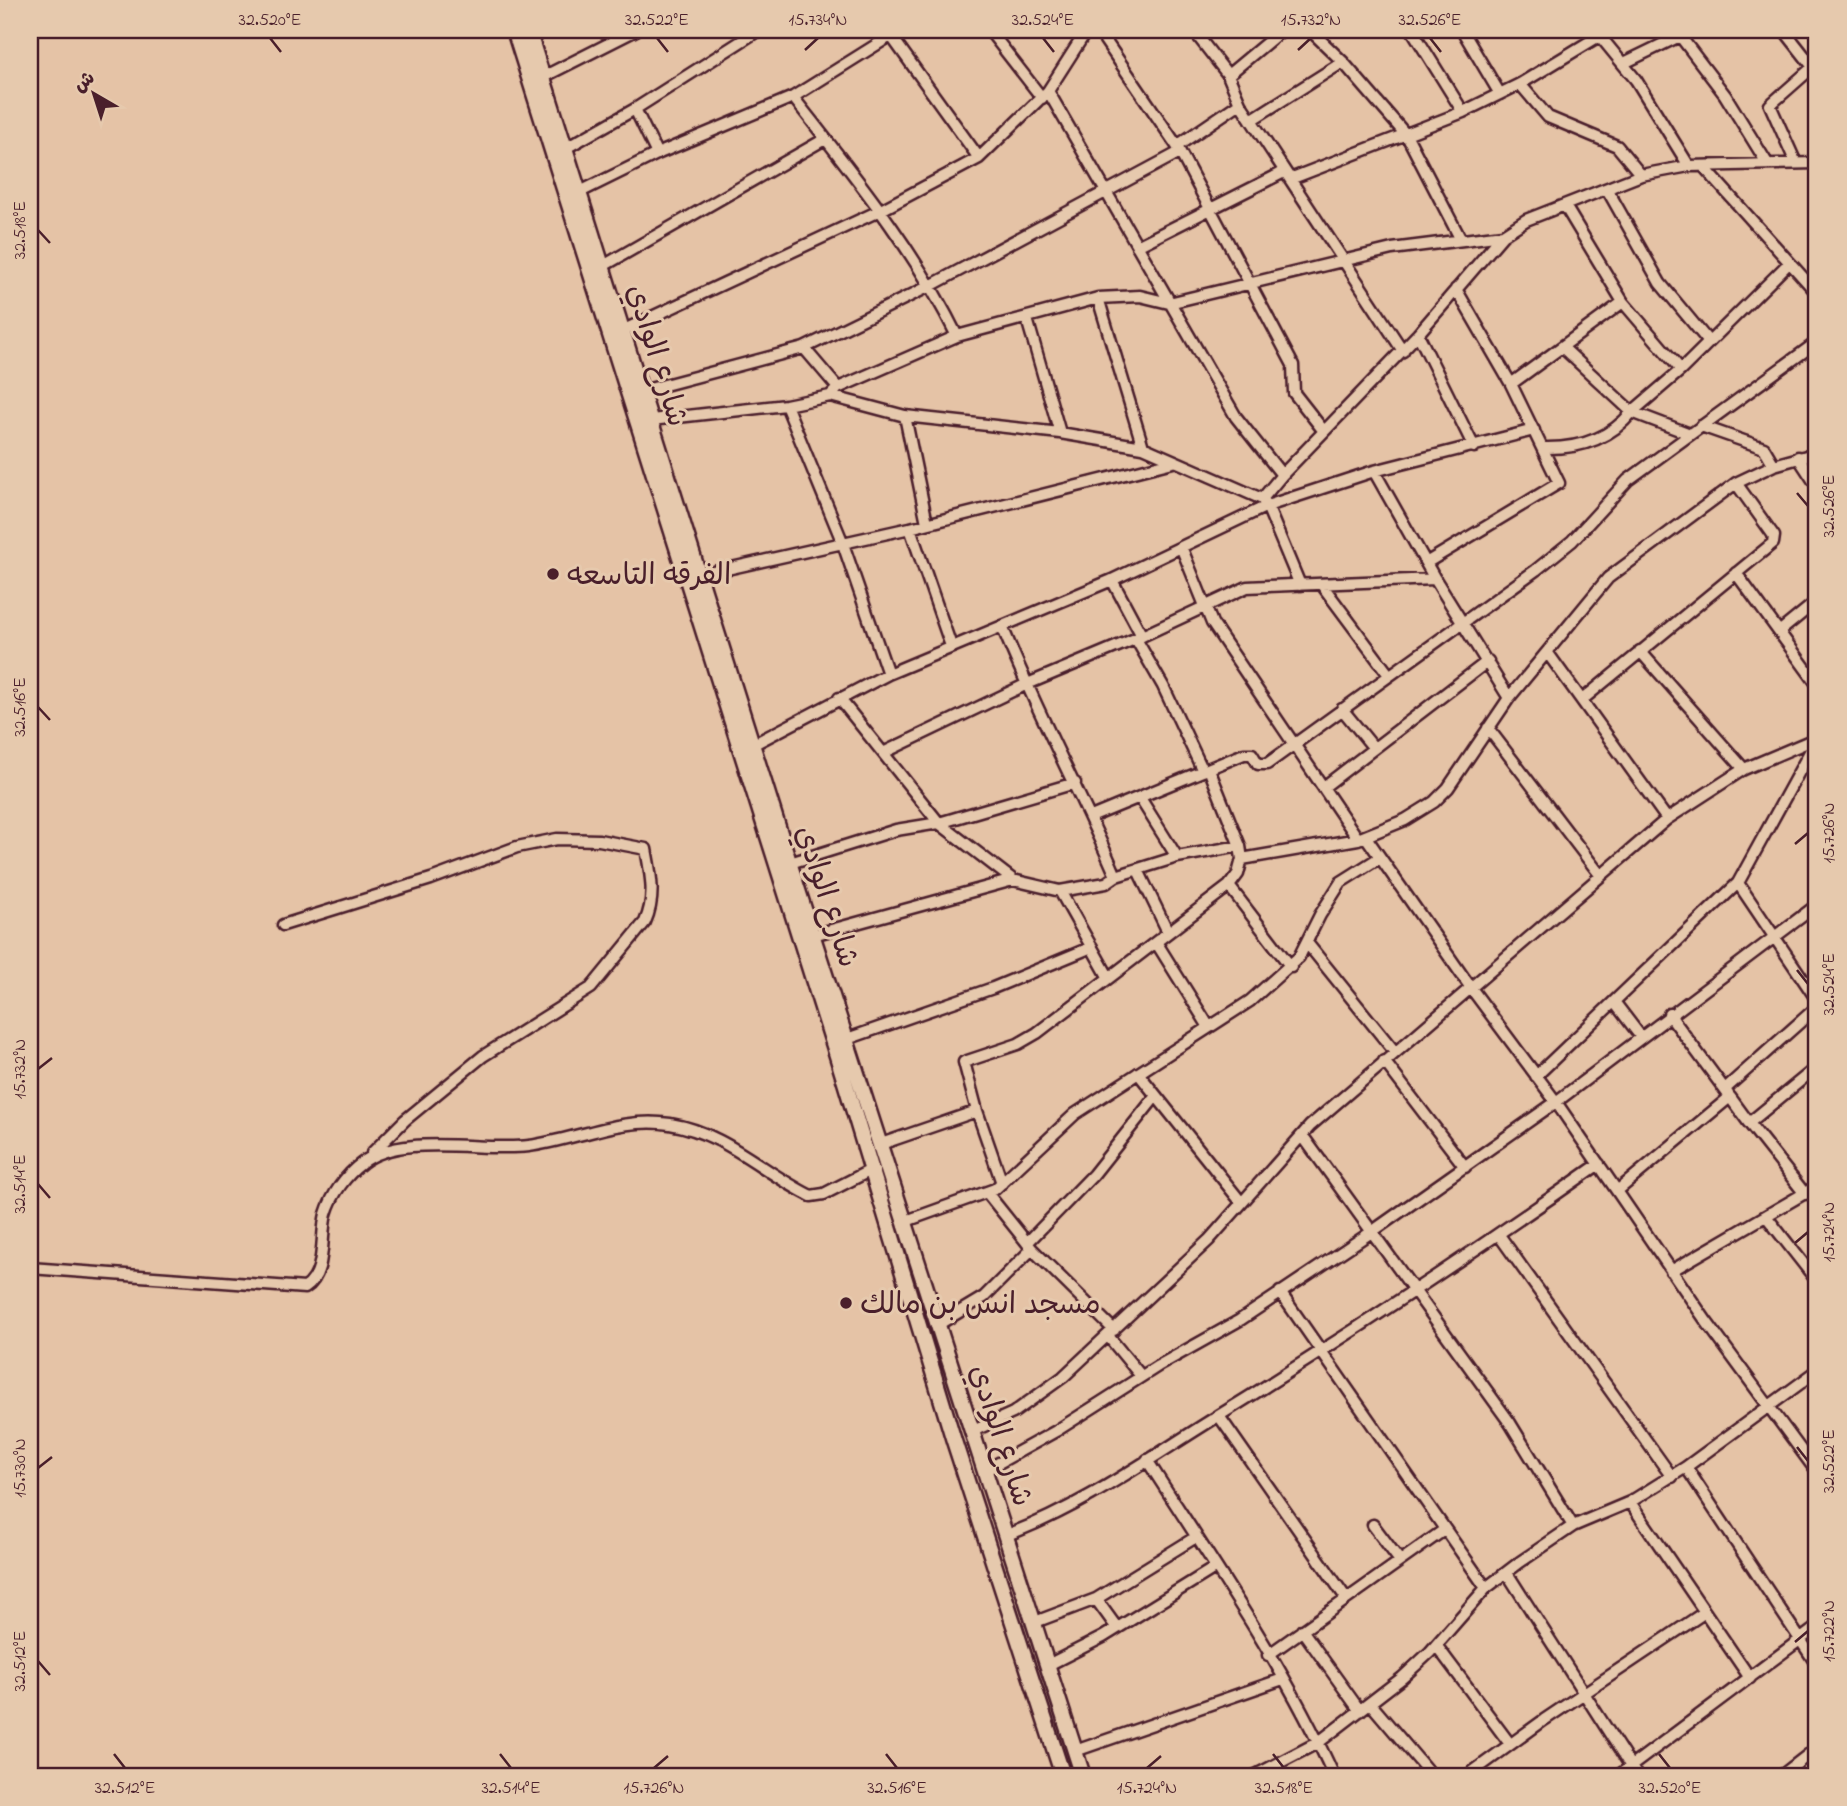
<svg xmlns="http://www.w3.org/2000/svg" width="1847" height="1806" font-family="'Indie Flower','Playpen Sans Arabic',sans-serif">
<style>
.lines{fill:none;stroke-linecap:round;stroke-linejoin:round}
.minor-casing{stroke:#4a1f2b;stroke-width:15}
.secondary-casing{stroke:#4a1f2b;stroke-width:19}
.minor{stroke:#e6c9ad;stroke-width:10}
.secondary{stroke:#e6c9ad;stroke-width:14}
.ticks{fill:none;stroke:#4a1f2b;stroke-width:2.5}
.poi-dot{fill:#4a1f2b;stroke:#e6c9ad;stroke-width:2.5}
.labels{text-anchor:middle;stroke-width:6;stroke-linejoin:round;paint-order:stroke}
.street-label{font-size:30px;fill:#4a1f2b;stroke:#e6c9ad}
.poi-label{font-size:30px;fill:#4a1f2b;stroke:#e6c9ad;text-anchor:start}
.neatline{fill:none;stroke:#4a1f2b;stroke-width:2.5}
.ticks-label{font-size:18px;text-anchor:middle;fill:#4a1f2b}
</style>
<rect width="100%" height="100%" fill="#e5c3a6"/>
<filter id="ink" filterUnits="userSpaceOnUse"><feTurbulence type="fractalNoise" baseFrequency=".0143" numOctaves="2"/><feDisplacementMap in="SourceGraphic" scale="14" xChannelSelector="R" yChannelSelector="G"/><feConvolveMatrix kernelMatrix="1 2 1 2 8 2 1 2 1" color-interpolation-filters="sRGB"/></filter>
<g filter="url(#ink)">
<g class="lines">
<g class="minor-casing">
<path id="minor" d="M989,30L1042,98
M1098,30L1177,146
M1193,30L1228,75L1240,103L1403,351
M1310,30L1343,62L1407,136L1460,238
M1412,30L1463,112
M1462,30L1500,94
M1595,30L1636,80L1689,166
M1784,30L1813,67L1770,105L1796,163
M1680,36L1725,95L1767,163
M892,37L979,158
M1624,63L1692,30
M1228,75L1282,30
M543,77L636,30
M1520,84L1548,117L1617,146L1641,175
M1048,91L1236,417L1282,475
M793,97C853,174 914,248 957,336
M635,109L657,154
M1251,120L1343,62
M566,148L635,109L759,30
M1180,152L1293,365L1294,393L1323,430
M1704,167L1817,293
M1290,179L1463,112L1520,84L1599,36
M1607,189L1660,283L1708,341
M580,192L657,154L793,97L900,30
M1565,206L1623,302L1681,370
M1137,246L1284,172
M598,269L825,139
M1098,298L1143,447
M1027,319L1060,433
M624,330L881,210L979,158L1048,91L1087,30
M1418,334L1474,447
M1562,347L1632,412L1681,370L1788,264
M804,348L838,388
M1511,384L1623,302
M642,391L804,348L932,285L1180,152L1177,146L1240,103
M830,396L905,416L1060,433L1143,447L1262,499
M786,405L842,541L888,674
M905,416L927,523
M651,420L786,405L830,396L838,388L957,336L1098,298L1140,296L1169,303L1392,249L1503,235
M1701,426L1764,448L1774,465
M1543,448C1578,449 1610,439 1632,412L1690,434
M1798,457L1817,486
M1374,471L1435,579L1509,698
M910,528L951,646
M1182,549L1212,623L1358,839
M1426,563L1559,483L1511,384L1456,289
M1736,573L1817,684
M700,575L910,528L1173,462
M1112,580L1142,636
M1300,585L1267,506L1374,471L1534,430
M1322,585L1389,675
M1002,626C1036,711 1080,792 1116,876
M1779,632L1817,601
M1136,639L1163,686L1203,771
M1640,651L1744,769
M1547,652L1667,819
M839,698L939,823L1013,880
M1582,700L1773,543L1774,536L1736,483
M1342,709L1373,747
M1488,728L1601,876
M752,745L888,674L1112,580L1267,506L1262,499L1282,475L1418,334L1503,235L1526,220L1641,175L1689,166L1817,163
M883,753L1025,685L1142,636L1247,587L1435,579
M1209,769L1240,846
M1325,786L1488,661
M1140,798L1177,857
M1091,817L1244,754H1252L1258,764H1267L1536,570L1572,541L1628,480L1817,342
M1366,837L1471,988L1556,1102L1706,1321L1817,1472
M790,863L896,830L939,823L1075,783
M1138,870L1168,932
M1738,883L1817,1000
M1229,886L1291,967
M1060,891L1109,978
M283,925L431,879L517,847L557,839L599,840L646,849C651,875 656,897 645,922L591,988L483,1056L405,1120L372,1153
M813,935L1013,880L1060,891L1106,883L1116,876L1177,857L1240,846L1242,859L1358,839L1405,820L1434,802L1448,788L1509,698L1608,578L1736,483L1774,465L1817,453
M1156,942L1209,1027
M1307,943L1394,1051
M1615,1003L1641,1037
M1669,1014L1728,1094
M847,1039L993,988L1092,947
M1384,1061L1465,1167
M1138,1073L1241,1202
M1536,1076L1738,883L1817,739
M1725,1089L1817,1007
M1749,1123L1805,1194
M1302,1135L1510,1423L1573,1526
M881,1144L977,1111
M1002,1183L977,1111L964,1062L1018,1044L1037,1033L1229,886L1238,874L1242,859
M1617,1191L1730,1097L1749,1123L1817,1067
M988,1194L1032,1249L1114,1330
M1766,1216L1817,1281
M906,1221L995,1189L1075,1114L1250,1001L1299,957L1320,915L1341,882L1379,858
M1499,1235L1672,1477
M1027,1243L1093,1175L1155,1097
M30,1268L305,1288C327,1274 320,1237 326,1214C332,1194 346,1175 362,1163C401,1132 481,1152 529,1146C575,1140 623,1116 670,1124C726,1133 762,1172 811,1196L824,1194L871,1170
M1671,1271L1817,1186
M1280,1292L1486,1588
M939,1324L984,1297L1032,1249
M1108,1336L1141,1376
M1817,1371L1686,1467L1817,1665
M1219,1416L1346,1598
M973,1431L1013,1413L1063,1377L1209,1240L1310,1126L1667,819L1744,769L1817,738
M1147,1460C1213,1563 1284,1665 1334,1776
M986,1470L1056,1431L1158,1366L1240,1320L1373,1231L1556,1102L1817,905
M1630,1502L1750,1678
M1373,1525L1400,1561
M1007,1535C1082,1507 1147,1460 1215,1418C1346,1337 1473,1253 1599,1164
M1507,1573L1637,1776
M1096,1599L1117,1628
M1035,1622L1096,1599L1196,1537
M1302,1630L1360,1711
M1436,1645L1510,1744
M1268,1655L1444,1530
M1048,1665L1103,1637L1216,1567
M1370,1703L1432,1776
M1075,1751L1283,1679
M1254,1776L1319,1742L1402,1678L1430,1652L1486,1588L1520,1562L1573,1526L1630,1502L1686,1467
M1467,1776L1544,1720L1705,1612
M1618,1776L1817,1627
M1781,1776L1817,1748"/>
</g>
<g class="secondary-casing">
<path id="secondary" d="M514,30L834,1046L954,1441L1063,1776
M528,30L795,881L1083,1776"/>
</g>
<use href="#minor" class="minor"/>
<use href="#secondary" class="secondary"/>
</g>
</g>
<path class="ticks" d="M270,38L281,52M657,38L668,52M1043,38L1054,52M1430,38L1441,52M805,50L818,38M1298,50L1311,38M38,230L50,243M1797,493L1808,506M38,707L50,720M1795,844L1808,833M1797,970L1808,984M38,1069L52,1058M38,1184L50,1198M1795,1243L1808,1232M1797,1447L1808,1461M38,1468L52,1457M1795,1642L1808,1631M38,1661L50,1675M114,1754L125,1768M500,1754L511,1768M886,1754L897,1768M1273,1754L1284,1768M1659,1754L1670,1768M654,1768L668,1756M1147,1768L1161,1756"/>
<g class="poi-dot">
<circle cx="553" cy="574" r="7"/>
<circle cx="846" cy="1303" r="7"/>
</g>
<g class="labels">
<g class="street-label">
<text transform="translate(658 355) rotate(73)" y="10">شارع الوادي</text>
<text transform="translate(828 896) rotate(72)" y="10">شارع الوادي</text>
<text transform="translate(1002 1435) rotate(72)" y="10">شارع الوادي</text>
</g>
<g class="poi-label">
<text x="567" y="584">الفرقه التاسعه</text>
<text x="860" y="1313">مسجد انس بن مالك</text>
</g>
</g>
<rect width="1847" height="1806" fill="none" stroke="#e6c9ad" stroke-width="77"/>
<g transform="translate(94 94) rotate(321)" stroke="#e6c9ad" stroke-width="5" paint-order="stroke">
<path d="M0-5L12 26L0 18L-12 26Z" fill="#4a1f2b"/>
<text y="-10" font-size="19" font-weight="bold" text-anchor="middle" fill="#4a1f2b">ش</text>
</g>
<rect x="38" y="38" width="1770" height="1730" class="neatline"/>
<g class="ticks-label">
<text x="270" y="25">32.520°E</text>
<text x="657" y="25">32.522°E</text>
<text x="818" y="25">15.734°N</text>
<text x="1043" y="25">32.524°E</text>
<text x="1311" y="25">15.732°N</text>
<text x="1430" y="25">32.526°E</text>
<text transform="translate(19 230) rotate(-90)" y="6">32.518°E</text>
<text transform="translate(1828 506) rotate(-90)" y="6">32.526°E</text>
<text transform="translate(19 707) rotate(-90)" y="6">32.516°E</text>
<text transform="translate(1828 833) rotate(-90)" y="6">15.726°N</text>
<text transform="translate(1828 984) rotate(-90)" y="6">32.524°E</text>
<text transform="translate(19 1069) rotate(-90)" y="6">15.732°N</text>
<text transform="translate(19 1184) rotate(-90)" y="6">32.514°E</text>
<text transform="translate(1828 1232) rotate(-90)" y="6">15.724°N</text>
<text transform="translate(1828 1461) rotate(-90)" y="6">32.522°E</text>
<text transform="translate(19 1468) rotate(-90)" y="6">15.730°N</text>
<text transform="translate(1828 1631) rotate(-90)" y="6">15.722°N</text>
<text transform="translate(19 1661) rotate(-90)" y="6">32.512°E</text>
<text x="125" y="1793">32.512°E</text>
<text x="511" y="1793">32.514°E</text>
<text x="654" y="1793">15.726°N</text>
<text x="897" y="1793">32.516°E</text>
<text x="1147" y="1793">15.724°N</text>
<text x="1284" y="1793">32.518°E</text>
<text x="1670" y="1793">32.520°E</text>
</g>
</svg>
